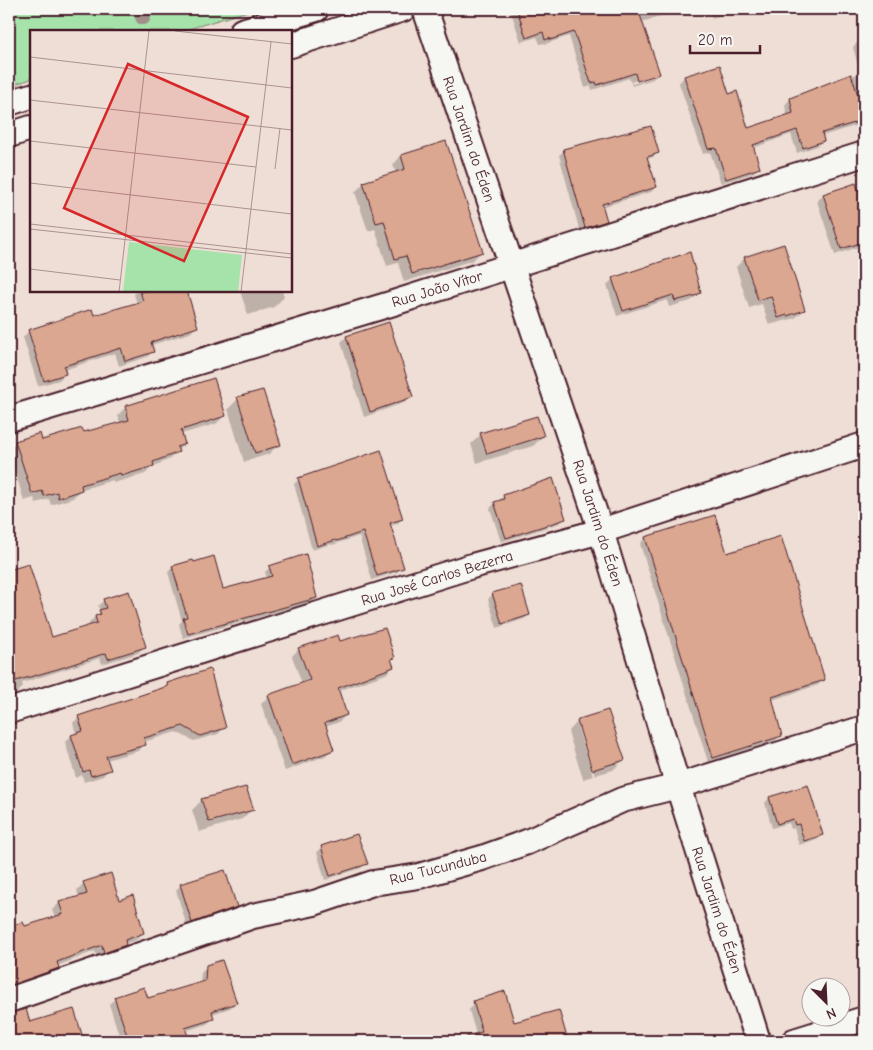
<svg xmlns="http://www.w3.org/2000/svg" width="873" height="1050" font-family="'Comic Neue',sans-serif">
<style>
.green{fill:#a5e3aa;stroke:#78816a}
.shadow{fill:#0003;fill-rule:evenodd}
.building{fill:#dca790;stroke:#4a1f2b}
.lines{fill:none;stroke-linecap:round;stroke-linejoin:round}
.minor-casing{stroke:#4a1f2b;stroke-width:28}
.minor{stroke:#f6f6f2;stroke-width:24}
.tree{fill:#a09089}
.labels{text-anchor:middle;stroke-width:4;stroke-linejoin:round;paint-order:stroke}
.street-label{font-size:15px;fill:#4a1f2b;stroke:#f6f6f2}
.inset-road{fill:none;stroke:#ac9291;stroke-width:1}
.view{fill:#d62828;fill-opacity:0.15;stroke:#d62828;stroke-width:2.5}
.inset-edge{fill:none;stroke:#4a1f2b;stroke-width:2.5}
</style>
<rect width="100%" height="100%" fill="#eeded5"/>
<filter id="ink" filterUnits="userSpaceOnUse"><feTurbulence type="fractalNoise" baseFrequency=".02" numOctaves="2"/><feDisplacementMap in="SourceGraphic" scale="10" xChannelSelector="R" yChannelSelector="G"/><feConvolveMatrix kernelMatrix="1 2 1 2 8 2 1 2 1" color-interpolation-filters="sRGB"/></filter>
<g filter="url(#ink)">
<path class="green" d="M9,9H254L182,31H31V79L9,86Z"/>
<path class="shadow" d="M510,9H689L641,22L659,73L653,79L632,86L629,78L592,90L591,86L585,88L569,36L545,44V43L540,44L537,37L521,42ZM654,74V77L632,84L631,82Z
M709,9H741L712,18Z
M864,40V123L822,136L823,140L817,146L797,153L791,134L753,148L759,167L753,173L721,183L710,152L703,154L679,83L684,77L728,95L747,129L787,116L785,105L790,99L860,73L853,47L859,41Z
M446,142L481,252L473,260L404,282L398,263L387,266L375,229L368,231L355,192L364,183L396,173L393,165L401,156Z
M564,151L658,152L653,157L647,159L656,187L651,192L601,207L605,221L601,225L580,232L559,155Z
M855,184L859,195L864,193V245L835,255L817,201L823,195Z
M745,258L804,310L795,318L769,325L762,304L749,308L736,267Z
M613,279L700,292L691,301L669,307L667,300L617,316L607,285Z
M137,291H186L196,327L190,333L151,345L153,351L147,357L119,366L115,353L64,370L65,374L59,380L38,386L23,337L29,331L93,317L137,304L134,294Z
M240,291H282L284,297L274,307L248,315Z
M346,337L412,397L406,402L364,417L341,342Z
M238,399L279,444L269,454L244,462L228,409Z
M126,407L224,416L216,424L181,434L184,444L177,451L170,459L152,467L145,474L113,483V480L80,490L73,498L51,505L49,499L36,503L34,498L24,501L9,452V449L16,442L41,441L83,434L120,423L118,415Z
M481,434L543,436L533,446L477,463L471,444Z
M299,479L402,519L397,524L389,526L402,568L397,572L372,580L359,536L332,545L331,544L312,550L294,484Z
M504,496L565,518L560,523L501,542L490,508Z
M714,516L726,555L824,679L818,685L772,700L781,735L775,741L708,762L640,544L645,538Z
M29,566L51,638L90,626L89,623L100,611L98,606L104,600L144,647L138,653L102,664L100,658L22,683L23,687L17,693L9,695V571Z
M173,567L222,591L267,579L265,572L270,567L316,598L311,603L183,638L179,624L182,621L168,572Z
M493,594L529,615L524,619L497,628L488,599Z
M339,643L393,657L390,660L393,667L386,674L338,691L346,715L339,722L325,727L333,749L325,756L285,771L261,704L268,697L302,684L292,656L299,649Z
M209,671L224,728L218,734L194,741L176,732L143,742L144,745L138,751L106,760L109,769L103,776L84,782L82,775L76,778L65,742L71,736L76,734L73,723L79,717L162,690L167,684Z
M579,720L623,760L613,770L595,775L580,725H577L593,776L583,779L568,732Z
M769,798L822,834L817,839L799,845L794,828L791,829L789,823L772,828L765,803Z
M202,800L252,809L242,819L199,832L192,810Z
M322,847L366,863L361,868L325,880L317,852Z
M84,883L118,901L143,933L136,940L124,944L118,952L97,959L95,951L57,966V968L50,975L9,989V927L22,923L24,927L55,918L52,910L59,903L79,897L77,890Z
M181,885L236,907L231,911L187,927L176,890Z
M207,966L236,1002L230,1008L212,1014L213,1018L207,1024L185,1031L186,1035L180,1041H121L109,1004L115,999L147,1000L200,984L201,973Z
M477,1002L514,1024L558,1011L567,1041H478L469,1010Z
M73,1011L83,1041H9V1014H14L29,1024Z"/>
<path class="building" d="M517,9H638L660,74L637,81L635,73L597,85L596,82L591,83L574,32L550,40V38L545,40L543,32L526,38Z
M720,65L729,94L737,91L748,128L793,113L790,98L851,74L864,113V120L822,133L824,141L803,148L797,130L753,145L760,168L726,179L716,148L708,149L684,76Z
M651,126L659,153L647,157L657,187L602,204L607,221L585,228L563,149Z
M446,141L483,252L412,274L406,256L395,259L384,221L376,223L363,182L405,169L401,155Z
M856,183L859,193L864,191V242L841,249L823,194Z
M784,244L805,310L787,316V315L778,318L771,296L758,300L744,257Z
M690,252L701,293L698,294V295L675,301L673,295L623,311L612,278Z
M140,291H187L198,327L151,342L154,352L125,361L121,348L64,366L66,374L44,381L28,330L92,309L94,315L143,301Z
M389,322L413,397L370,412L346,336Z
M214,378L226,416L181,430L185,444L177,447L179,452L153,462L154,466L121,476L120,473L81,485L82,490L58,498L57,492L44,496L42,491L32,494L15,441L40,433L42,440L82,428L84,432L129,420L125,406Z
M263,390L281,445L255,453L237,397Z
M537,416L544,436L487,454L480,433Z
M381,450L403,519L390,523L404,568L377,576L363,532L337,541L336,540L317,546L298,478Z
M553,478L566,519L506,538L494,502L504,499L503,495Z
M715,515L727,553L781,536L825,680L772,697L782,736L713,758L645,537Z
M306,554L317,598L188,634L183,618L187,617L172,566L193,560L194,562L214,556L223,589L272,576L269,566Z
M29,564L52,637L97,623L95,616L101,614L99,610L106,608L103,599L129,591L146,647L108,659L106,653L61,668L9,683V570Z
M521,585L530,615L502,624L492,593Z
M385,628L395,658L391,659L394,667L338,688L347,715L325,723L334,750L292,765L268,695L310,680L298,648L338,635L340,641Z
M210,669L226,728L200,736L183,726L144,738L146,745L106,756L111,770L91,776L89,770L83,772L71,735L83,731L78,716L168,686L167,683Z
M608,710L625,760L592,770L577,721L579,720V719Z
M808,785L823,835L804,841L799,824L795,825L793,819L777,824L769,797Z
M246,787L254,810L209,822L201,799Z
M357,834L368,864L330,876L321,846Z
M225,870L237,907L192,923L180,884Z
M111,873L119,900L133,895L144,933L125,940L126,945L104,953L102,945L57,962L59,968L9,986V926L23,922L25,926L63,914L59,902L87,894L83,882Z
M222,960L237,1003L212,1011L214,1019L185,1028L188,1036L171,1041H129L114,997L144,987L148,998L205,981L206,965Z
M505,991L514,1022L559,1010L568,1041H468L467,1036L482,1032L473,1001Z
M26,1009L30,1022L74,1009L84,1041H9V1013Z"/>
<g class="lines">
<g class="minor-casing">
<path id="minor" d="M425,9L601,531L678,786L758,1041
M242,31L316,9
M291,45L403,9
M9,103L31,96
M9,135L31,128
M9,419L387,305L864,154
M9,711L472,566L601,531L864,445
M9,1000L253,916L314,903L373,883L419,876L482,858L527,842L622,800L678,786L864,728
M794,1041L864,1019"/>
</g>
<use href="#minor" class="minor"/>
</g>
<circle class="tree" cx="143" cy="17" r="8"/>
</g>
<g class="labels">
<g class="street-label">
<text transform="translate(469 139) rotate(71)" y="5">Rua Jardim do Éden</text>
<text transform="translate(437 289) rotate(-17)" y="5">Rua João Vítor</text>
<text transform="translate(598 523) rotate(72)" y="5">Rua Jardim do Éden</text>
<text transform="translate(437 578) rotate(-17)" y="5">Rua José Carlos Bezerra</text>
<text transform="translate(438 868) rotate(-14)" y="5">Rua Tucunduba</text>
<text transform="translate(717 910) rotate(72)" y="5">Rua Jardim do Éden</text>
</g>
</g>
<g transform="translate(30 30)">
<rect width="262" height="262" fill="#eeded5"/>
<path d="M99,212L212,225L208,262H93Z" fill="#a5e3aa"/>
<path class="inset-road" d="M145,1L262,14M0,27L262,58M0,70L262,100M0,111L226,137M245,139L250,98M0,153L262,184M0,194L262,224M0,199L262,228M0,239L90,250M89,262L119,1M211,262L241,12"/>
<path class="view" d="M98,34L218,87L154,231L34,178Z"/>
<rect width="262" height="262" class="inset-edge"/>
</g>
<rect width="873" height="1050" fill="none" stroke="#f6f6f2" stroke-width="30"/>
<rect x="15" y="15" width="843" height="1020" fill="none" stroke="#4a1f2b" stroke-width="2" filter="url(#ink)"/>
<g transform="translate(826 1002) rotate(156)"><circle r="24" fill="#f6f6f2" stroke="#b1a0a2"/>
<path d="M0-4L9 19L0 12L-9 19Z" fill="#4a1f2b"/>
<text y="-8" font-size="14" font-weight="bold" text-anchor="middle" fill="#4a1f2b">N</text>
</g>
<path d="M690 45v8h70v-8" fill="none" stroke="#4a1f2b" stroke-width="2.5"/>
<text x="698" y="45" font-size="15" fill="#4a1f2b" stroke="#f6f6f2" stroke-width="4" paint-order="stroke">20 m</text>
</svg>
